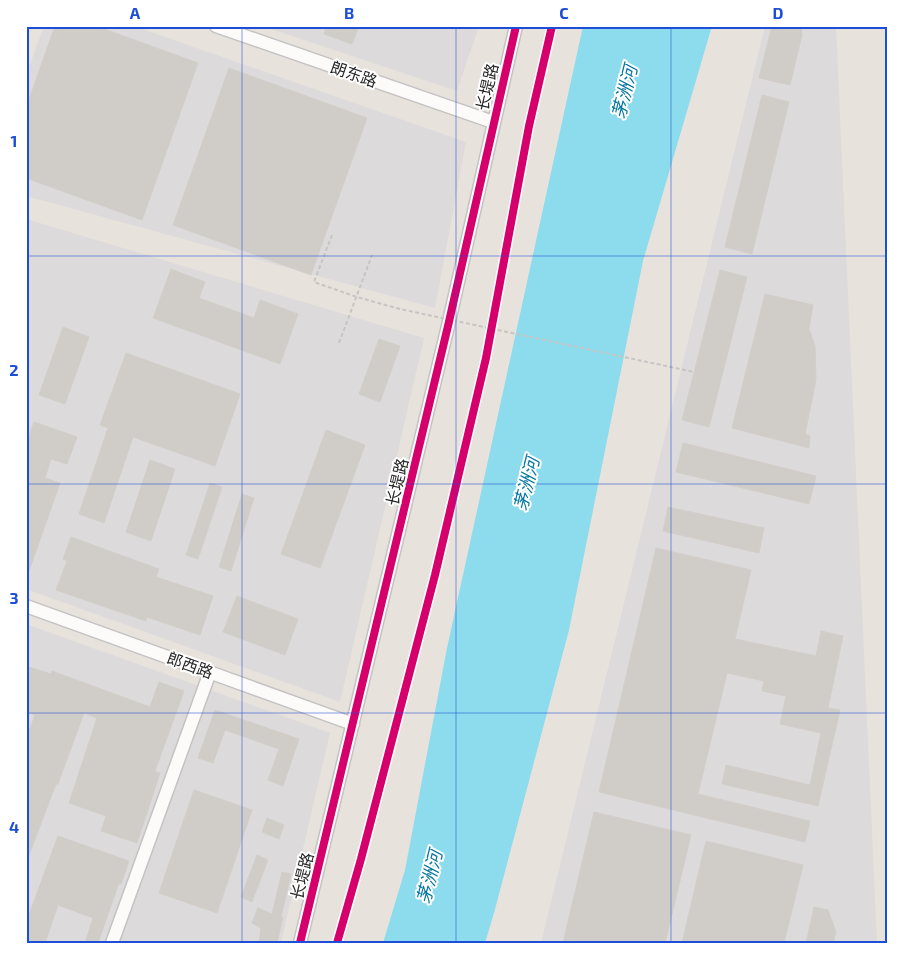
<svg xmlns="http://www.w3.org/2000/svg" width="913" height="969" viewBox="0 0 913 969" font-family="'Exo 2','Noto Sans SC',sans-serif">
	<style>
		.industrial { fill: #dddadc }
		.water { fill: #8cdcee }
		.building { fill: #d0ccc8; stroke: #d2cec9 }
		.lines { fill: none; stroke-linecap: round; stroke-linejoin: round }
		.minor-casing { stroke: #c4c2c2; stroke-width: 15 }
		.path { stroke: #c6c5c4; stroke-width: 2; stroke-dasharray: 4 2.5; stroke-linecap: butt }
		.minor { stroke: #fcfbfa; stroke-width: 12 }
		.path-bridge { stroke: #c6c5c4; stroke-width: 2; stroke-dasharray: 4 2.5; stroke-linecap: butt }
		.cycleway-casing { stroke: #fff; stroke-width: 11 }
		.cycleway { stroke: #d6006c; stroke-width: 8 }
		.grid { fill: none; stroke: #1d4ed8; stroke-width: 1; stroke-opacity: 0.55 }
		.labels { text-anchor: middle; stroke-width: 4; stroke-linejoin: round; paint-order: stroke }
		.street-label { font-size: 16px; fill: #282828; stroke: #fff }
		.water-label { font-size: 18px; font-style: italic; fill: #05769f; stroke: #fff }
		.neatline { fill: none; stroke: #1d4ed8; stroke-width: 2 }
		.grid-label { font-size: 16px; text-anchor: middle; font-weight: bold; fill: #1d4ed8 }
	</style>
	<rect width="100%" height="100%" fill="#e8e2dc"/>
	<path class="industrial" d="M 44,26 L 134,26 L 466,142 L 435,308 L 26,196 L 26,75 Z
		M 262,26 L 479,26 L 457,91 Z
		M 765,26 L 836,26 L 877,943 L 541,943 Z
		M 26,219 L 424,338 L 340,702 L 26,589 Z
		M 26,624 L 330,733 L 281,943 L 26,943 Z"/>
	<path class="water" d="M 583,26 L 712,26 L 643,261 L 569,630 L 494,913 L 485,943 L 383,943 L 405,870 L 447,648 Z"/>
	<path class="building" d="M 55,26 L 96,26 L 198,63 L 142,220 L 26,178 L 26,108 Z
		M 327,26 L 359,26 L 352,44 L 324,34 Z
		M 772,26 L 801,26 L 802,35 L 790,85 L 759,78 Z
		M 229,68 L 367,118 L 311,275 L 173,225 Z
		M 762,95 L 789,102 L 752,254 L 725,247 Z
		M 171,269 L 205,282 L 199,298 L 254,318 L 260,300 L 298,314 L 280,364 L 153,318 Z
		M 720,270 L 747,277 L 709,427 L 682,420 Z
		M 765,294 L 813,305 L 809,329 L 815,346 L 816,380 L 805,434 L 810,436 L 809,448 L 732,428 Z
		M 63,327 L 89,337 L 65,404 L 39,395 Z
		M 379,339 L 400,346 L 380,402 L 359,394 Z
		M 126,353 L 240,394 L 215,466 L 133,437 L 104,523 L 79,514 L 108,428 L 100,425 Z
		M 34,422 L 77,437 L 67,464 L 51,459 L 45,478 L 60,483 L 28,574 L 26,574 L 26,444 Z
		M 326,430 L 365,445 L 320,568 L 281,554 Z
		M 683,443 L 816,476 L 809,504 L 676,472 Z
		M 150,460 L 175,469 L 151,541 L 126,532 Z
		M 210,483 L 222,487 L 198,559 L 186,555 Z
		M 242,494 L 254,498 L 231,571 L 219,567 Z
		M 668,507 L 764,528 L 759,553 L 663,531 Z
		M 71,537 L 159,569 L 156,577 L 213,596 L 200,635 L 147,617 L 146,621 L 56,590 L 67,561 L 63,559 Z
		M 656,548 L 751,570 L 735,639 L 816,656 L 821,631 L 843,636 L 828,708 L 840,710 L 818,806 L 722,784 L 726,765 L 810,785 L 821,733 L 780,724 L 786,696 L 762,691 L 764,681 L 727,673 L 698,794 L 810,821 L 805,842 L 599,792 Z
		M 237,596 L 298,619 L 285,655 L 223,632 Z
		M 26,666 L 51,674 L 52,671 L 150,707 L 159,682 L 184,691 L 155,771 L 160,773 L 137,843 L 101,831 L 106,816 L 69,803 L 97,718 L 84,713 L 58,784 L 56,784 L 26,863 L 26,739 L 35,715 L 26,712 Z
		M 215,710 L 299,739 L 283,786 L 268,780 L 279,749 L 225,730 L 213,763 L 198,758 Z
		M 194,790 L 252,810 L 217,913 L 159,893 Z
		M 594,812 L 691,835 L 665,943 L 563,943 Z
		M 267,818 L 284,825 L 279,839 L 262,832 Z
		M 58,836 L 129,861 L 121,884 L 119,883 L 98,943 L 85,943 L 93,918 L 58,905 L 45,943 L 26,943 L 26,923 Z
		M 706,841 L 803,865 L 784,943 L 682,943 Z
		M 257,855 L 268,860 L 252,902 L 241,897 Z
		M 282,872 L 291,874 L 281,917 L 283,917 L 277,943 L 259,943 L 261,928 L 252,923 L 258,908 L 272,914 Z
		M 814,907 L 828,910 L 836,932 L 833,943 L 806,943 Z"/>
	<g class="lines">
		<defs>
			<path id="minor" d="M 216,26 L 493,122
				M 26,606 L 353,724
				M 112,943 L 210,672
				M 300,943 L 448,326 L 516,26"/>
		</defs>
		<use href="#minor" class="minor-casing"/>
		<path class="path" d="M 339,343 L 372,255"/>
		<use href="#minor" class="minor"/>
		<path class="path-bridge" d="M 332,235 L 314,282 L 357,297 L 400,309 L 694,372"/>
		<defs>
			<path id="cycleway" d="M 300,943 L 448,326 L 516,26
				M 337,943 L 361,859 L 435,575 L 486,358 L 529,126 L 552,26"/>
		</defs>
		<use href="#cycleway" class="cycleway-casing"/>
		<use href="#cycleway" class="cycleway"/>
	</g>
	<path class="grid" d="M 242,26 L 242,943M 456,26 L 456,943M 671,26 L 671,943M 26,256 L 887,256M 26,484 L 887,484M 26,713 L 887,713"/>
	<g class="labels">
		<g class="street-label">
			<text transform="translate(354 74) rotate(19)" y="6">朗东路</text>
			<text transform="translate(487 87) rotate(-77)" y="6">长堤路</text>
			<text transform="translate(397 482) rotate(-77)" y="6">长堤路</text>
			<text transform="translate(190 665) rotate(20)" y="6">郎西路</text>
			<text transform="translate(302 876) rotate(-76)" y="6">长堤路</text>
		</g>
		<g class="water-label">
			<text transform="translate(625 92) rotate(-76)" y="6">茅洲河</text>
			<text transform="translate(527 484) rotate(-76)" y="6">茅洲河</text>
			<text transform="translate(430 877) rotate(-76)" y="6">茅洲河</text>
		</g>
	</g>
	<rect width="913" height="969" fill="none" stroke="#ffffff" stroke-width="55"/>
	<rect x="28" y="28" width="858" height="914" class="neatline"/>
	<g class="grid-label">
		<text x="135" y="19">A</text>
		<text x="349" y="19">B</text>
		<text x="564" y="19">C</text>
		<text x="778" y="19">D</text>
		<text x="14" y="147">1</text>
		<text x="14" y="376">2</text>
		<text x="14" y="604">3</text>
		<text x="14" y="833">4</text>
	</g>
</svg>
